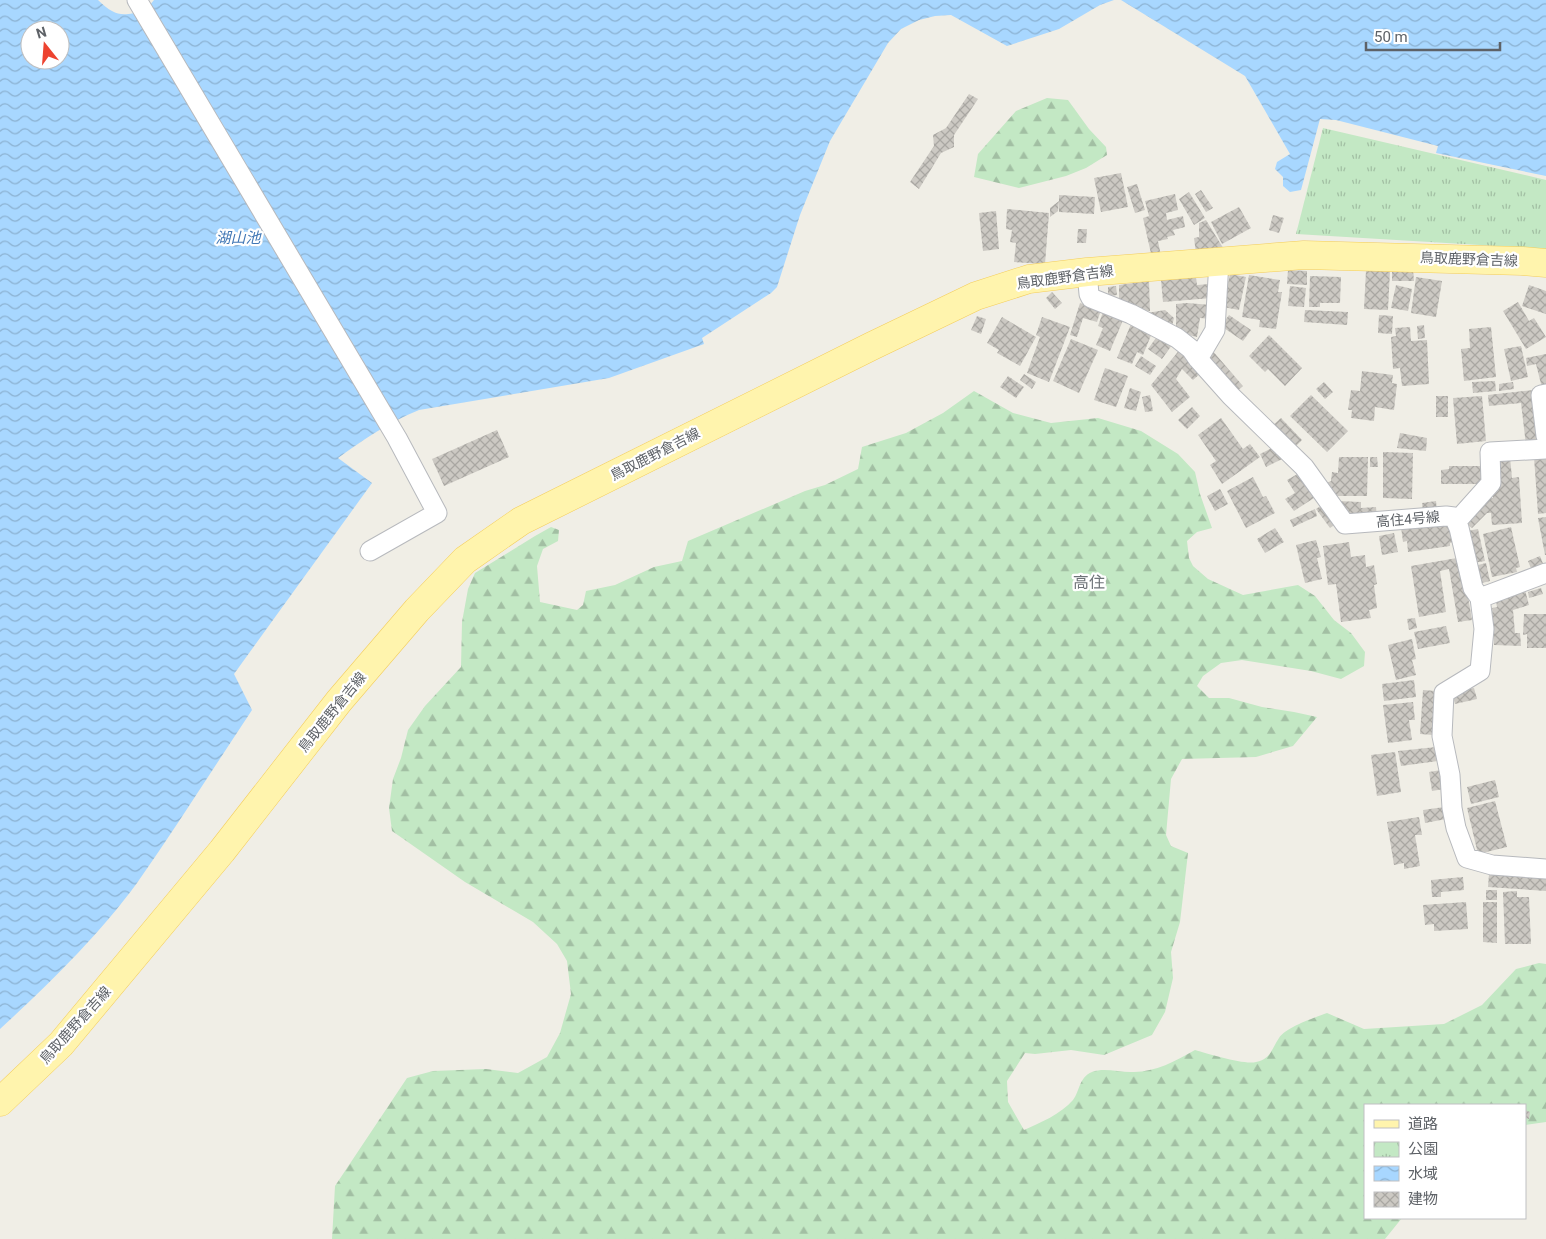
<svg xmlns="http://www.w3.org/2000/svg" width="1546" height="1239" viewBox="0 0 1546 1239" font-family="Roboto,'Noto Sans JP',sans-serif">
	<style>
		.forest { fill: url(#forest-firs) }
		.park { fill: url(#park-tufts) }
		.water { fill: url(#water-waves); fill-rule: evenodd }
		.building { fill: url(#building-cross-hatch) }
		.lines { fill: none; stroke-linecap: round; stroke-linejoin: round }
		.street-casing { stroke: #b7b9bd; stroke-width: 21 }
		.primary-casing { stroke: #f4cd5b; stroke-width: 29 }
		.street { stroke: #fff; stroke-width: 19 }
		.primary { stroke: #fff4ad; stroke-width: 28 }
		.labels { text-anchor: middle; stroke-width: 4.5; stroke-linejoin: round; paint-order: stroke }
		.street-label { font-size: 14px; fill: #5e6267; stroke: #fff }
		.water-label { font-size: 15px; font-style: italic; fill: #4177b5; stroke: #fff }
		.quarter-label { font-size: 16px; fill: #6f7479; stroke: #fff }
	</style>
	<defs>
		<pattern id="forest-firs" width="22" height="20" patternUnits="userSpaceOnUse" patternTransform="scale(1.25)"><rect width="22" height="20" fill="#c3e8c4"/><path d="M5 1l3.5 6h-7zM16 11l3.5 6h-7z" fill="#a2bfa3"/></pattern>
		<pattern id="park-tufts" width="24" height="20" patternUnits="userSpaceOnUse" patternTransform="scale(1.25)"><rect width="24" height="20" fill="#c3e8c4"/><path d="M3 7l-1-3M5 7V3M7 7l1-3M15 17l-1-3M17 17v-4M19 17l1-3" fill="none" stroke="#a2bfa3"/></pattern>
		<pattern id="water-waves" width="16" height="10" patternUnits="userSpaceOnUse" patternTransform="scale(1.25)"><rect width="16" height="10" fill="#a8d7ff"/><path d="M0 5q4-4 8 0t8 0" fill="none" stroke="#8cb2d2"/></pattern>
		<pattern id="building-cross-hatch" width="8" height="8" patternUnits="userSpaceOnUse" patternTransform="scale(1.25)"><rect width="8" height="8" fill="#ccc9c3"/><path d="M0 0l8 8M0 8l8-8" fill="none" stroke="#a9a7a2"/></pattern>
	</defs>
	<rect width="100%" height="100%" fill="#f0eee6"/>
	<path class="forest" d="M 1047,98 L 1068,100 L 1089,129 L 1106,147 L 1107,155 L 1086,168 L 1066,176 L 1019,188 L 974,177 L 978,154 L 1016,111 Z
		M 974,391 L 1013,413 L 1051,423 L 1098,418 L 1141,431 L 1178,454 L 1195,472 L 1200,494 L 1212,528 L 1197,532 L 1187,541 L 1189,558 L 1193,566 L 1208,579 L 1243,595 L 1298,585 L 1315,596 L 1334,620 L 1351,633 L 1365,652 L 1364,666 L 1341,679 L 1311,671 L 1242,660 L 1221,663 L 1203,676 L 1197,686 L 1209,698 L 1229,698 L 1262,707 L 1294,712 L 1317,717 L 1293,746 L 1256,757 L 1182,759 L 1171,779 L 1166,835 L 1171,846 L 1188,853 L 1180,922 L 1171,952 L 1173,978 L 1165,1012 L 1152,1035 L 1104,1055 L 1071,1050 L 1035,1054 L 1025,1053 L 1007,1081 L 1008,1102 L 1024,1130 C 1040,1123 1061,1114 1073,1100 C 1080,1091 1079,1077 1092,1072 C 1105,1067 1120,1073 1134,1072 C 1155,1072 1176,1061 1195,1050 C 1209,1054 1244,1065 1256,1062 C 1271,1059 1272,1048 1279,1038 C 1286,1027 1314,1018 1327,1013 L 1364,1029 L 1444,1024 L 1482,1005 L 1516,969 L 1539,963 L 1546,964 L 1546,1122 L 1525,1125 L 1525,1105 L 1365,1105 L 1365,1218 L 1402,1218 L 1385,1239 L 332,1239 L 335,1186 L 407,1078 L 433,1071 L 486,1069 L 518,1073 L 547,1057 L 560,1033 L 571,994 L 567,961 L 557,944 L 533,922 L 465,882 L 392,831 L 389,808 L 393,779 L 401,758 L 408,730 L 425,706 L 461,667 L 462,622 L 468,589 L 475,573 L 535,536 L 551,527 L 559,530 L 558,541 L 543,549 L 537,566 L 540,602 L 577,610 L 583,605 L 586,591 L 615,585 L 654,567 L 682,561 L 688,541 L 805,491 L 825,485 L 858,469 L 862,447 L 906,433 L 943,413 Z"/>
	<path class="park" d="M 1323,128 L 1546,180 L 1546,249 L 1296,234 Z"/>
	<path class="water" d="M 0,0 L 98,0 C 116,17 121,16 145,11 L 154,0 L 1114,0 L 1100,5 L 1059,29 L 1007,46 L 951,15 L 935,16 L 919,20 L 901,29 L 888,43 L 830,141 L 800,215 L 777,287 L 771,293 L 702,338 L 704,344 L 609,378 L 419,410 C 389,422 364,439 338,458 L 372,483 L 234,674 L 252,710 C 214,767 177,826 137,883 C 99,935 47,986 0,1029 ZM 30,30 L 60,30 L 60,60 L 30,60 Z
		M 1117,0 L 1546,0 L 1546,176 L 1436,153 L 1438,146 L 1336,120 L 1320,119 L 1301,190 L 1290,192 L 1283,186 L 1283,177 L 1275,169 L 1277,162 L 1290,154 L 1245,76 L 1121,0 Z"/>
	<path class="building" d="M 969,94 L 978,99 L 954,135 L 954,147 L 941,153 L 919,189 L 910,182 L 934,146 L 933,135 L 946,128 Z
		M 1121,173 L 1128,207 L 1101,212 L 1094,178 Z
		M 1137,184 L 1145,210 L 1135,213 L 1127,187 Z
		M 1201,190 L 1213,208 L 1206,212 L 1195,194 Z
		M 1189,192 L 1205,218 L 1194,225 L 1179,199 Z
		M 1175,194 L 1178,210 L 1166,213 L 1167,220 L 1183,216 L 1185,227 L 1173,230 L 1175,235 L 1167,237 L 1168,239 L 1158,241 L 1161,256 L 1152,258 L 1143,218 L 1149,216 L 1145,201 Z
		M 1059,195 L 1095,197 L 1094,214 L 1059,212 Z
		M 1059,201 L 1058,211 L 1050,217 L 1050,208 Z
		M 1239,207 L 1251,228 L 1222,244 L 1211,222 Z
		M 1007,209 L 1049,213 L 1045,264 L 1014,262 L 1016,243 L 1010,242 L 1012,230 L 1006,229 Z
		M 996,211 L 999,249 L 983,251 L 979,213 Z
		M 1273,215 L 1284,218 L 1279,233 L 1269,230 Z
		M 1206,220 L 1225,251 L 1196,253 L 1194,238 L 1199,237 L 1199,223 Z
		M 1078,229 L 1087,229 L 1086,243 L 1077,243 Z
		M 1392,269 L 1413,270 L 1414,281 L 1392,281 Z
		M 1288,270 L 1307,271 L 1307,285 L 1287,284 Z
		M 1366,270 L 1390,271 L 1388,310 L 1364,309 Z
		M 1230,274 L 1246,277 L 1239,310 L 1223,307 Z
		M 1249,275 L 1280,280 L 1278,292 L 1282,292 L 1276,329 L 1259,327 L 1260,320 L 1242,317 Z
		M 1310,276 L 1341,277 L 1340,303 L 1320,303 L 1320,307 L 1309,307 Z
		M 1196,277 L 1197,285 L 1210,284 L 1212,298 L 1163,302 L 1161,280 Z
		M 1416,277 L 1442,281 L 1436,317 L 1411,313 Z
		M 1149,281 L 1150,311 L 1134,310 L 1135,305 L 1119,300 L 1119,285 Z
		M 1396,285 L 1412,289 L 1408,311 L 1391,308 Z
		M 1529,285 L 1546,291 L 1546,314 L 1522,306 Z
		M 1116,286 L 1117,295 L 1108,296 L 1108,287 Z
		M 1290,286 L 1306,288 L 1304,307 L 1288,306 Z
		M 1052,292 L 1062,303 L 1055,309 L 1046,298 Z
		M 1518,302 L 1529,321 L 1534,318 L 1546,337 L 1526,349 L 1503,311 Z
		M 1080,303 L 1101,310 L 1097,322 L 1083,318 L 1077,337 L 1070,335 Z
		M 1187,303 L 1211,305 L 1211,319 L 1200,318 L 1197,337 L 1176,332 L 1176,304 Z
		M 1104,309 L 1124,318 L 1110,351 L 1096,345 L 1103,328 L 1098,326 Z
		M 1165,310 L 1174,318 L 1171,330 L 1147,313 Z
		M 1305,310 L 1348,312 L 1347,325 L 1304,322 Z
		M 1229,315 L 1251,330 L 1243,341 L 1221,326 Z
		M 1379,315 L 1393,316 L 1392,334 L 1378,333 Z
		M 977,316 L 986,319 L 981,334 L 971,330 Z
		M 1002,317 L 1036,337 L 1020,366 L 997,353 L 999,350 L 987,343 Z
		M 1042,317 L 1070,327 L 1049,382 L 1027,373 L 1040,337 L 1036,335 Z
		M 1131,324 L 1152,333 L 1143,355 L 1137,352 L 1132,364 L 1117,358 Z
		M 1424,325 L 1425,338 L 1418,339 L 1417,326 Z
		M 1410,327 L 1411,341 L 1427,340 L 1429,384 L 1402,386 L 1400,368 L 1393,369 L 1391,337 L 1396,336 L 1395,328 Z
		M 1491,327 L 1496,377 L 1464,381 L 1461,349 L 1470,348 L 1469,329 Z
		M 1158,335 L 1172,345 L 1162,359 L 1148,349 Z
		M 1269,335 L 1302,368 L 1285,386 L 1268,369 L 1265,372 L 1249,356 Z
		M 1071,339 L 1098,350 L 1079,393 L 1053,381 Z
		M 1521,346 L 1528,377 L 1511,381 L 1504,349 Z
		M 1181,348 L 1202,372 L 1193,380 L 1182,369 L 1176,379 L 1190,397 L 1172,412 L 1151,385 Z
		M 1211,349 L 1243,386 L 1235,393 L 1203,355 Z
		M 1546,354 L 1546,387 L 1542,388 L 1536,364 L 1527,366 L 1526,358 Z
		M 1141,356 L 1156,366 L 1150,375 L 1135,366 Z
		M 1105,368 L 1128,376 L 1116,407 L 1094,400 Z
		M 1362,371 L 1393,375 L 1392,383 L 1397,384 L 1394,410 L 1375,407 L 1374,421 L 1351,418 L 1352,410 L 1348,410 L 1351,390 L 1360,391 Z
		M 1024,374 L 1036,382 L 1032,389 L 1020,380 Z
		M 1008,376 L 1024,387 L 1016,398 L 1000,387 Z
		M 1495,381 L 1496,391 L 1473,393 L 1472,382 Z
		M 1324,382 L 1333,392 L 1325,399 L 1316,389 Z
		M 1513,382 L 1514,389 L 1499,391 L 1499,384 Z
		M 1130,388 L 1141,392 L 1136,411 L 1124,408 Z
		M 1534,390 L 1540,444 L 1526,445 L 1521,403 L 1489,406 L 1488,395 Z
		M 1150,395 L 1153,411 L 1145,412 L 1142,397 Z
		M 1311,395 L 1348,431 L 1327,452 L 1290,416 Z
		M 1436,396 L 1448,396 L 1448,417 L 1436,417 Z
		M 1482,396 L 1486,441 L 1457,444 L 1453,398 Z
		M 1192,407 L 1200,416 L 1187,429 L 1178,420 Z
		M 1221,418 L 1243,449 L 1250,444 L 1260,457 L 1222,484 L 1210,465 L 1216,461 L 1198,435 Z
		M 1281,418 L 1302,440 L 1293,449 L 1271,427 Z
		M 497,430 L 509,457 L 444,486 L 432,459 Z
		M 1400,433 L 1427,438 L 1426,451 L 1397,448 Z
		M 1276,446 L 1282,459 L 1266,467 L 1260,454 Z
		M 1383,452 L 1413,453 L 1412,499 L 1383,498 Z
		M 1546,456 L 1546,513 L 1538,514 L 1534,457 Z
		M 1339,457 L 1368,457 L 1367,496 L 1329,496 L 1323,485 L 1331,481 L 1332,472 L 1338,473 Z
		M 1370,457 L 1377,457 L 1378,467 L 1370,467 Z
		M 1510,457 L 1512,478 L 1519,477 L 1522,523 L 1492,525 L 1491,513 L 1487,513 L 1472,528 L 1463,522 L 1483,500 L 1493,498 L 1492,488 L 1497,458 Z
		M 1449,466 L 1481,466 L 1482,484 L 1441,484 L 1441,470 L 1449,469 Z
		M 1301,472 L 1317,496 L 1294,511 L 1285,499 L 1295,493 L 1287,480 Z
		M 1253,477 L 1263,497 L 1266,496 L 1275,513 L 1246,528 L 1227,491 Z
		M 1220,489 L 1228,504 L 1215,511 L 1207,496 Z
		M 1338,501 L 1361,502 L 1361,508 L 1376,507 L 1377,518 L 1346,519 Z
		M 1436,501 L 1437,512 L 1423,513 L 1422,503 Z
		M 1322,505 L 1337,523 L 1330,528 L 1316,509 Z
		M 1315,509 L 1317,516 L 1293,527 L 1290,520 Z
		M 1546,517 L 1546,555 L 1545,555 L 1538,518 Z
		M 1450,521 L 1453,542 L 1450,543 L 1450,546 L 1408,552 L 1407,541 L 1403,542 L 1401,527 Z
		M 1511,527 L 1520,567 L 1516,568 L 1517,572 L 1492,577 L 1483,534 Z
		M 1275,528 L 1284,542 L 1265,553 L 1257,539 Z
		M 1478,529 L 1485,561 L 1473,563 L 1467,531 Z
		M 1394,533 L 1398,552 L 1382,555 L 1379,536 Z
		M 1316,540 L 1321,557 L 1317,558 L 1322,579 L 1305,583 L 1296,545 Z
		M 1349,542 L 1351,557 L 1365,555 L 1366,567 L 1374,565 L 1377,584 L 1374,585 L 1377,608 L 1369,610 L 1371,618 L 1341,622 L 1336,584 L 1328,585 L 1323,546 Z
		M 1540,556 L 1544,566 L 1532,571 L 1528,561 Z
		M 1457,558 L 1463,567 L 1472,620 L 1458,622 L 1449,569 L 1440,571 L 1446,612 L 1419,617 L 1411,566 Z
		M 1486,563 L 1490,581 L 1478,584 L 1474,566 Z
		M 1541,588 L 1543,594 L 1529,598 L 1528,592 Z
		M 1525,590 L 1529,605 L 1513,610 L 1515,633 L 1520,633 L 1521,646 L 1494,645 L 1492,608 L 1497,607 L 1496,600 Z
		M 1524,614 L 1546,614 L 1546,648 L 1527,648 L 1527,634 L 1523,635 Z
		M 1415,618 L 1417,628 L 1409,630 L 1407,619 Z
		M 1446,626 L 1450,643 L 1418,649 L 1414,632 Z
		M 1412,639 L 1416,659 L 1412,660 L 1416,675 L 1396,680 L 1388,645 Z
		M 1414,680 L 1416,697 L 1384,701 L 1382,684 Z
		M 1474,688 L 1477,699 L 1455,704 L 1452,693 Z
		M 1423,690 L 1436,691 L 1433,735 L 1420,734 Z
		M 1413,702 L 1415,720 L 1409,720 L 1412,740 L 1388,743 L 1383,705 Z
		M 1436,747 L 1438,761 L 1401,766 L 1398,751 Z
		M 1395,752 L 1401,792 L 1377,796 L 1371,755 Z
		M 1441,770 L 1444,789 L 1432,791 L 1429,772 Z
		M 1495,780 L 1499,797 L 1471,804 L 1467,787 Z
		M 1495,801 L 1507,847 L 1478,854 L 1467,808 Z
		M 1444,807 L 1446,819 L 1425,823 L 1423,810 Z
		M 1419,817 L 1422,835 L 1415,835 L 1420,866 L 1404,869 L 1404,863 L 1394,865 L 1387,822 Z
		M 1489,874 L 1546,878 L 1546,891 L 1488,887 Z
		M 1463,877 L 1464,890 L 1441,892 L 1441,897 L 1432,897 L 1431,880 Z
		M 1486,890 L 1497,890 L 1497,900 L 1486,900 Z
		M 1517,891 L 1517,897 L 1529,897 L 1531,944 L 1505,944 L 1503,892 Z
		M 1466,902 L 1468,929 L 1434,931 L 1434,924 L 1425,925 L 1423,905 Z
		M 1483,902 L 1497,902 L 1497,943 L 1483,942 Z
		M 1525,1110 L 1530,1112 L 1529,1119 L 1525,1118 Z"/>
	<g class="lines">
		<defs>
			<path id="street" d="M 137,0 L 397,438 L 437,513 L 370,551
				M 1087,272 L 1089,294 L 1091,298 L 1131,314 L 1177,338 L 1191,349 L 1198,359 L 1231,396 L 1304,467 L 1345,524 L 1446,516 L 1454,517 L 1459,528 L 1473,588 L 1480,598 L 1484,629 L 1480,671 L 1444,693 L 1442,736 L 1450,775 L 1452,808 L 1456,828 L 1467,858 L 1492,865 L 1546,869
				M 1198,359 L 1215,330 L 1219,261
				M 1546,394 L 1541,395 L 1546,436
				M 1457,521 L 1491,483 L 1490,452 L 1546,449
				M 1480,598 L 1546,573"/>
			<path id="primary" d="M 0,1102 L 61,1044 L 222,851 L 339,701 L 417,610 L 465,560 L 521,521 L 872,346 L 976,296 L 1029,279 L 1087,272 L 1304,255 L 1522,261 L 1546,263"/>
		</defs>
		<use href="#street" class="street-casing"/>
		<use href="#primary" class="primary-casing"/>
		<use href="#street" class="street"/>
		<use href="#primary" class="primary"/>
	</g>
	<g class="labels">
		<g class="street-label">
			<text transform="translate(1469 259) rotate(2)" y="5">鳥取鹿野倉吉線</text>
			<text transform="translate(1065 277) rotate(-8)" y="5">鳥取鹿野倉吉線</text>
			<text transform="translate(655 454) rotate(-27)" y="5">鳥取鹿野倉吉線</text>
			<text transform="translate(1408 519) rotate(-5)" y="5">高住4号線</text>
			<text transform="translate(332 712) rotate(-51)" y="5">鳥取鹿野倉吉線</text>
			<text transform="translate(75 1025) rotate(-48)" y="5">鳥取鹿野倉吉線</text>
		</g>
		<g class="water-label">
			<text x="238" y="243">湖山池</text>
		</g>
		<g class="quarter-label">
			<text x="1089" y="588">高住</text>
		</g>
	</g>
	<rect x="1364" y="1104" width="162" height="115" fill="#ffffff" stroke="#bfc0c2"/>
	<rect x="1374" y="1120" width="25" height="8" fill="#fff4ad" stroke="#bfc0c2"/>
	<text x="1408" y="1129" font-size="15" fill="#5e6267">道路</text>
	<rect x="1374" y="1142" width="25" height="15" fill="url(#park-tufts)" stroke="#bfc0c2"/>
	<text x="1408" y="1154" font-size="15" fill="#5e6267">公園</text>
	<rect x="1374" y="1166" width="25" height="15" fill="url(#water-waves)" stroke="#bfc0c2"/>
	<text x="1408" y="1179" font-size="15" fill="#5e6267">水域</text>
	<rect x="1374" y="1192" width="25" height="15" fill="url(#building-cross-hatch)" stroke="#bfc0c2"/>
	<text x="1408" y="1204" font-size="15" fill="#5e6267">建物</text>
	<g transform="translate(45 45) rotate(343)"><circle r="24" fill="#ffffff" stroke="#bfc0c2"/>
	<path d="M0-4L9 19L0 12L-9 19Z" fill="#ed4330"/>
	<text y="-8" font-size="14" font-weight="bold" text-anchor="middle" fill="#5e6267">N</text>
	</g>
	<path d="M1366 42v8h134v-8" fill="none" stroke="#5e6267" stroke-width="2.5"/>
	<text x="1374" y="42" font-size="15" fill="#5e6267" stroke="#ffffff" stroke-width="4" paint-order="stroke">50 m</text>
</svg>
